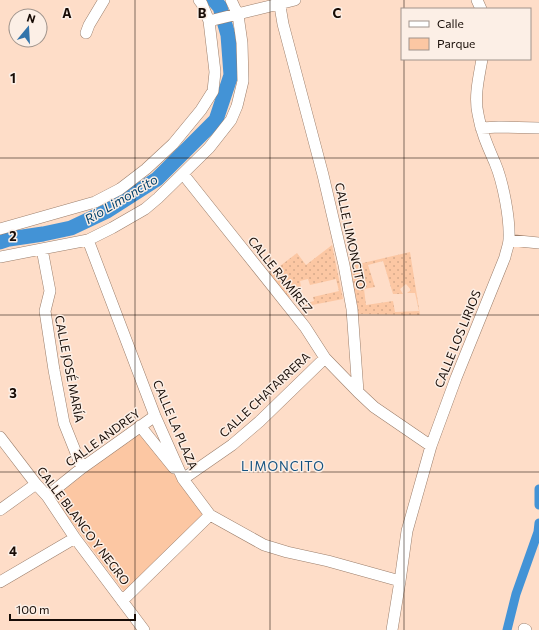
<svg xmlns="http://www.w3.org/2000/svg" width="539" height="630" viewBox="0 0 539 630" font-family="Commissioner,sans-serif">
	<style>
		.grass { fill: url(#grass-dots); fill-rule: evenodd }
		.park { fill: #fcc7a3 }
		.lines { fill: none; stroke-linecap: round; stroke-linejoin: round }
		.canal { stroke: #4393d6; stroke-width: 9 }
		.river { stroke: #4393d6; stroke-width: 15 }
		.minor-casing { stroke: #9b7e6b; stroke-width: 12 }
		.minor { stroke: #fff; stroke-width: 11 }
		.grid { fill: none; stroke: #170c06; stroke-width: 1; stroke-opacity: 0.55 }
		.labels { text-anchor: middle; stroke-width: 3; stroke-linejoin: round; paint-order: stroke }
		.street-label { font-size: 12px; fill: #170c06; stroke: #fcefe6 }
		.water-label { font-size: 13px; font-style: italic; fill: #01416c; stroke: #fcefe6 }
		.neighbourhood-label { font-size: 13px; letter-spacing: 1px; fill: #135281; stroke: #fcefe6 }
		.grid-label { font-size: 13px; text-anchor: middle; font-weight: bold; fill: #170c06; stroke: #fcefe6; stroke-width: 3; stroke-linejoin: round; paint-order: stroke }
	</style>
	<defs>
		<pattern id="grass-dots" width="8" height="8" patternUnits="userSpaceOnUse"><rect width="8" height="8" fill="#fcc7a3"/><path d="M2 2h.1M6 6h.1" fill="none" stroke="#d7aa8b" stroke-width="1.8" stroke-linecap="round"/></pattern>
	</defs>
	<rect width="100%" height="100%" fill="#feddc8"/>
	<path class="grass" d="M 332,245 L 343,299 L 302,307 L 292,295 L 286,300 L 267,276 L 297,253 L 306,265 ZM 308,279 L 310,285 L 336,279 L 339,291 L 313,297 L 314,301 L 304,304 L 303,299 L 299,300 L 297,289 L 301,287 L 300,281 Z
		M 410,252 L 420,315 L 358,314 L 350,266 ZM 383,261 L 393,294 L 403,294 L 400,289 L 406,284 L 411,290 L 407,293 L 415,293 L 419,311 L 395,312 L 393,301 L 366,305 L 364,289 L 375,287 L 368,265 Z"/>
	<path class="park" d="M 139,431 L 205,513 L 125,593 L 54,498 Z"/>
	<g class="lines">
		<path class="canal" d="M 539,489 L 539,505
			M 507,630 L 516,594 L 538,532 L 539,523"/>
		<path class="river" d="M 0,242 L 9,239 L 43,234 L 71,228 L 107,211 L 157,179 L 216,120 L 231,75 L 228,35 L 220,7 L 214,0"/>
		<defs>
			<path id="minor" d="M 279,0 L 283,24 L 323,175 L 344,265 L 352,309 L 358,392 L 374,407 L 431,446
				M 477,0 L 481,9
				M 209,21 L 295,0
				M 86,33 L 89,25 L 104,0
				M 481,128 L 499,127 L 539,128
				M 183,174 L 305,327 L 325,358 L 358,392
				M 0,229 L 95,202 L 120,189 L 146,169 L 173,144 L 201,110 L 213,91 L 215,72 L 209,21 L 202,4 L 199,0
				M 88,240 L 155,416 L 183,479 L 210,515 L 264,545 L 287,552 L 328,561 L 400,581
				M 509,240 L 539,243
				M 42,249 L 50,291 L 45,311 L 54,370 L 64,423 L 82,468
				M 0,257 L 88,240 L 112,228 L 145,209 L 158,198 L 209,148 L 231,120 L 237,106 L 243,81 L 242,43 L 238,15 L 231,0
				M 140,426 L 174,468
				M 0,437 L 36,484 L 47,496 L 75,538 L 144,630
				M 183,479 L 232,445 L 260,421 L 325,358
				M 47,496 L 82,468 L 155,416
				M 0,510 L 36,484
				M 0,582 L 75,538
				M 122,601 L 210,515
				M 524,629 L 526,630
				M 392,630 L 400,581 L 407,531 L 431,446 L 456,378 L 505,257 C 506,251 509,245 509,239 C 510,218 503,182 495,163 C 488,147 481,132 478,114 C 474,96 479,77 482,59"/>
		</defs>
		<use href="#minor" class="minor-casing"/>
		<use href="#minor" class="minor"/>
	</g>
	<path class="grid" d="M 135,0 L 135,630M 270,0 L 270,630M 404,0 L 404,9M 404,59 L 404,630M 0,158 L 539,158M 0,315 L 539,315M 0,472 L 539,472"/>
	<g class="labels">
		<g class="street-label">
			<text transform="translate(350 236) rotate(78)" y="4">CALLE LIMONCITO</text>
			<text transform="translate(280 275) rotate(51)" y="4">CALLE RAMÍREZ</text>
			<text transform="translate(458 339) rotate(-68)" y="4">CALLE LOS LIRIOS</text>
			<text transform="translate(69 369) rotate(79)" y="4">CALLE JOSÉ MARÍA</text>
			<text transform="translate(265 395) rotate(-43)" y="4">CALLE CHATARRERA</text>
			<text transform="translate(175 425) rotate(67)" y="4">CALLE LA PLAZA</text>
			<text transform="translate(103 438) rotate(-36)" y="4">CALLE ANDREY</text>
			<text transform="translate(83 526) rotate(53)" y="4">CALLE BLANCO Y NEGRO</text>
		</g>
		<g class="water-label">
			<text transform="translate(121 199) rotate(-31)" y="5">Río Limoncito</text>
		</g>
		<g class="neighbourhood-label">
			<text x="283" y="471">LIMONCITO</text>
		</g>
	</g>
	<g class="grid-label">
		<text x="67" y="18">A</text>
		<text x="202" y="18">B</text>
		<text x="337" y="18">C</text>
		<text x="13" y="83">1</text>
		<text x="13" y="241">2</text>
		<text x="13" y="398">3</text>
		<text x="13" y="556">4</text>
	</g>
	<rect x="401" y="8" width="130" height="52" fill="#fcefe6" stroke="#a0948c"/>
	<rect x="409" y="21" width="20" height="6" fill="#ffffff" stroke="#a0948c"/>
	<text x="437" y="28" font-size="12" fill="#170c06">Calle</text>
	<rect x="409" y="38" width="20" height="12" fill="#fcc7a3" stroke="#a0948c"/>
	<text x="437" y="48" font-size="12" fill="#170c06">Parque</text>
	<g transform="translate(28 28) rotate(18)"><circle r="19" fill="#fcefe6" stroke="#a0948c"/>
	<path d="M0-3L7 15L0 10L-7 15Z" fill="#3374aa"/>
	<text y="-6" font-size="11" font-weight="bold" text-anchor="middle" fill="#170c06">N</text>
	</g>
	<path d="M10 614v6h125v-6" fill="none" stroke="#170c06" stroke-width="2"/>
	<text x="16" y="614" font-size="12" fill="#170c06" stroke="#fcefe6" stroke-width="3" paint-order="stroke">100 m</text>
</svg>
